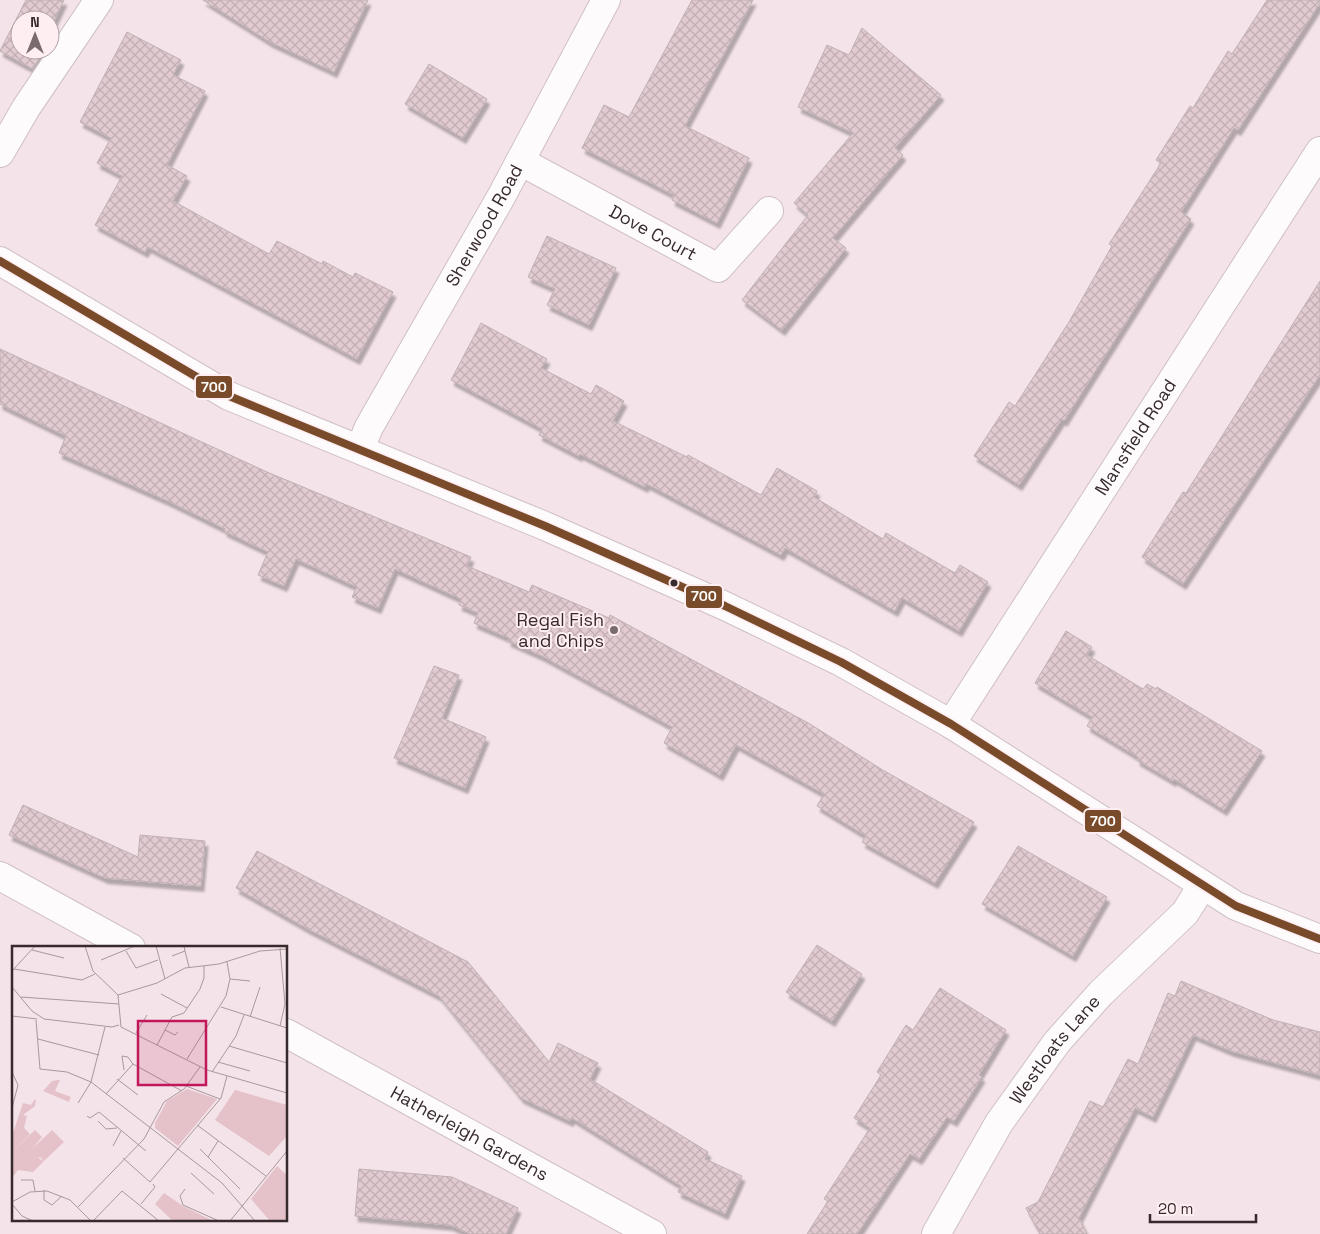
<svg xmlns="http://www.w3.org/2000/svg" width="1320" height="1234" viewBox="0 0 1320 1234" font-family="'Space Grotesk',sans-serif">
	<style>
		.building { fill: url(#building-cross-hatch); stroke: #beb0b4; filter: url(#shadow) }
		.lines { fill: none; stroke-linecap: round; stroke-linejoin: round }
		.minor-casing { stroke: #cfc0c4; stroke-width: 30 }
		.major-casing { stroke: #cfc0c4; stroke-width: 30 }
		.minor { stroke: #fdfbfc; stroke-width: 28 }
		.major { stroke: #fdfbfc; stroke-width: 28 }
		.bus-1-casing { stroke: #feeef2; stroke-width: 11 }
		.bus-1 { stroke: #7a4b2a; stroke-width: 8 }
		.bus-dot { fill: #372a2d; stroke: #feeef2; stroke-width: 2 }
		.poi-dot { fill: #796b6e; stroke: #feeef2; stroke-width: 2 }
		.labels { text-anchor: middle; stroke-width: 4; stroke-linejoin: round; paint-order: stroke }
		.street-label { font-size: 18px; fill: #372a2d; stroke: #feeef2 }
		.poi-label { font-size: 18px; fill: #372a2d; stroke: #feeef2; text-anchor: end }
		.inset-road { fill: none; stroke: #a8999d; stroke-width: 1 }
		.view { fill: #c2185b; fill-opacity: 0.15; stroke: #c2185b; stroke-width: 2.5 }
		.inset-edge { fill: none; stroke: #372a2d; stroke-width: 2.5 }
		.line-badge { stroke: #feeef2; stroke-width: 2 }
		.badge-label { font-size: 14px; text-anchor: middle; font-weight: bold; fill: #fff }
	</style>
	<defs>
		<pattern id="building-cross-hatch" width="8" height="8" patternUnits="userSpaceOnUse" patternTransform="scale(1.25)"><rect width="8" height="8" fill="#e1cbd1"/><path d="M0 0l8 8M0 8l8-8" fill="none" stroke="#c2aeb4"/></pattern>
		<filter id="shadow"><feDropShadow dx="3" dy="5.5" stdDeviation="1" flood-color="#0004"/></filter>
	</defs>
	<rect width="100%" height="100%" fill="#f4e3e8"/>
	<path class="building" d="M 26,0 L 64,0 L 51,27 L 55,30 L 50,38 L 50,20 L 20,20 L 20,50 L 44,50 L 33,69 L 0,51 Z
		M 203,0 L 368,0 L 334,72 L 270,42 Z
		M 692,0 L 753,0 L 685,126 L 749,158 L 717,223 L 672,200 L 674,195 L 582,148 L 604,105 L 629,117 Z
		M 1267,0 L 1320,0 L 1320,3 L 1238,130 L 1234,128 L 1181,212 L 1191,219 L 1064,421 L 1062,419 L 1019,485 L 974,456 L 1009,402 L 1015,406 L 1069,322 L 1112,246 L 1109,244 L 1161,163 L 1156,160 L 1190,106 L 1193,108 L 1228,51 L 1232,54 Z
		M 862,28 L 941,95 L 895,148 L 903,155 L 833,238 L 846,248 L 782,330 L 742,300 L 808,215 L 794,203 L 853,133 L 798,107 L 827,45 L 849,55 Z
		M 127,32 L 181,60 L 173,75 L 205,91 L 167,165 L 187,176 L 173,201 L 269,254 L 277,241 L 322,264 L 323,261 L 353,277 L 355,273 L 393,292 L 357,359 L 148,247 L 145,252 L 95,225 L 122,176 L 97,163 L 111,138 L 80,122 Z
		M 429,64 L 487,99 L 463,138 L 405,104 Z
		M 547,236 L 616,268 L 589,325 L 547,305 L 555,289 L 528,277 Z
		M 1320,281 L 1320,375 L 1183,584 L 1142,557 L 1183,492 L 1186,493 Z
		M 481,323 L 547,359 L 541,368 L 591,394 L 596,385 L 624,401 L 613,421 L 687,457 L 688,455 L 761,495 L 777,468 L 817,491 L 814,497 L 883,539 L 886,533 L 955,573 L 960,565 L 988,582 L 959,631 L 902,598 L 895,611 L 785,548 L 781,555 L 647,484 L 645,487 L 580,454 L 579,456 L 539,435 L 542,429 L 451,380 Z
		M 0,349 L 267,472 L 471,557 L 467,566 L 529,592 L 532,585 L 609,618 L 610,615 L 810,724 L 881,769 L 974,822 L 935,883 L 862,842 L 866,836 L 817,806 L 824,794 L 736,745 L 720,775 L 664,743 L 672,727 L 542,656 L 508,641 L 509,638 L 474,623 L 478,613 L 459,605 L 461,599 L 395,569 L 378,608 L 352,597 L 357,587 L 296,559 L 284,586 L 258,575 L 268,552 L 224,531 L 225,529 L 168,501 L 59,453 L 66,436 L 0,404 Z
		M 1066,631 L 1092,647 L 1087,655 L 1143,689 L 1147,684 L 1156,689 L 1157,687 L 1262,751 L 1224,810 L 1174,779 L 1173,781 L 1137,760 L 1138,757 L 1087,726 L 1092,717 L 1035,683 Z
		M 434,666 L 459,675 L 442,718 L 486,737 L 465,788 L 394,758 Z
		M 23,805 L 138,857 L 140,835 L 205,841 L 201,886 L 105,878 L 9,835 Z
		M 1018,846 L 1107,897 L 1073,956 L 982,904 Z
		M 257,851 L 468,962 L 549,1062 L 558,1043 L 598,1063 L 590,1079 L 708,1152 L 705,1159 L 742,1176 L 725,1214 L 678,1192 L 681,1186 L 572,1118 L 570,1121 L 521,1098 L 439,996 L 308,929 L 236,888 Z
		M 817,945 L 862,974 L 832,1021 L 786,992 Z
		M 1181,981 L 1273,1020 L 1320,1032 L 1320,1075 L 1231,1051 L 1193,1035 L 1153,1117 L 1135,1108 L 1079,1218 L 1087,1234 L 1040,1234 L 1026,1208 L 1038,1202 L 1090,1101 L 1103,1107 L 1128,1059 L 1138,1064 L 1168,993 L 1175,996 Z
		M 940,988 L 1006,1030 L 979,1075 L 982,1077 L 954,1121 L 947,1117 L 919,1159 L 910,1154 L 857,1234 L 807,1234 L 828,1201 L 824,1199 L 870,1128 L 854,1118 L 881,1075 L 877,1072 L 906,1025 L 913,1030 Z
		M 359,1169 L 452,1177 L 518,1208 L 506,1234 L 470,1234 L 450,1225 L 355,1216 Z"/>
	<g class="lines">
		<defs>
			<g id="minor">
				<path d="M 0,153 L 26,108 L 99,0"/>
				<path id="s1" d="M 520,161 L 718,268 L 769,211"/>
				<path id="s2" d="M 360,449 L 369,427 L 501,197 L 606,0"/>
				<path id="s3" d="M 951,724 L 1320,151"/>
				<path d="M 0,876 L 131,948"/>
				<path id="s4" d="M 286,1033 L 652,1234"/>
				<path id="s5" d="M 936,1234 L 999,1123 L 1057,1042 L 1101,993 L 1185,913 L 1202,886"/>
			</g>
			<path id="major" d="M 0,261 L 229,396 L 545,526 L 725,606 L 841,662 L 951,724 L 1236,906 L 1320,939"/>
		</defs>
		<use href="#minor" class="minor-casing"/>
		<use href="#major" class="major-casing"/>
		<use href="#minor" class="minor"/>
		<use href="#major" class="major"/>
		<defs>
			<path id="bus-1" d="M 0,261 L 229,396 L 545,526 L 725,606 L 841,662 L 951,724 L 1236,906 L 1320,939"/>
		</defs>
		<use href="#bus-1" class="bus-1-casing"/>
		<use href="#bus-1" class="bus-1"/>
	</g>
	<circle class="bus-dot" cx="674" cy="583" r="4.5"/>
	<circle class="poi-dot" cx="614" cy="630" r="5"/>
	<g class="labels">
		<g class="street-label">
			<text dy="6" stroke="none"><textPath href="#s2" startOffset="256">Sherwood Road</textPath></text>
			<text dy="6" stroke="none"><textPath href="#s1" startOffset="151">Dove Court</textPath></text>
			<text dy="6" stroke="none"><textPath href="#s3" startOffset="341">Mansfield Road</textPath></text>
			<text dy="6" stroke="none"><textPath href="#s5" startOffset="220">Westloats Lane</textPath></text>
			<text dy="6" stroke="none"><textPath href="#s4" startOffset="209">Hatherleigh Gardens</textPath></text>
		</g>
		<g class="poi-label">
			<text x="604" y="626">Regal Fish<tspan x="604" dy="21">and Chips</tspan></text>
		</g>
	</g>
	<g transform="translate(12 946)">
		<rect width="275" height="275" fill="#f4e3e8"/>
		<path d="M 46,134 L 48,134 L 43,145 L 59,151 L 57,156 L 31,145 L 40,135 ZM 175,143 L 205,153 L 166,200 L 143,182 L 143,177 L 155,155 ZM 223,144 L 275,159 L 275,190 L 257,210 L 203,174 ZM 23,153 L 24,154 L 23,160 L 11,169 L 15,170 L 12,182 L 18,188 L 4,202 L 32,215 L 21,226 L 6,224 L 0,232 L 0,190 L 11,157 L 19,159 Z" fill="#e5c1ca"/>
		<path d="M 265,220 L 275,229 L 275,275 L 258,275 L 239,253 Z" fill="#e5c1ca"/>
		<path d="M 152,247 L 171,260 L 201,275 L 161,275 L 143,258 Z" fill="#e5c1ca"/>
		<path d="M 227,153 L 245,158 L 238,185 L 220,180 ZM 245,163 L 263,168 L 264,163 L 275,166 L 272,189 L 258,185 L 255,196 L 237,190 ZM 23,184 L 30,191 L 20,203 L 40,184 L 52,196 L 32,215 L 28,211 L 20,219 L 4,202 Z" fill="#e5c1ca"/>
		<path class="inset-road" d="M 73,0 L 81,25 L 106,49 L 109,81 L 195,124 L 275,147M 144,0 L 153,33M 268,2 L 273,58 L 268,80M 20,4 L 52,12M 114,5 L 124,22 L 146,14M 173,5 L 177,21M 160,10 L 173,5 L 172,0M 89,14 L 123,0M 2,23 L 70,34 L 83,28M 0,25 L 23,0M 218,33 L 238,35M 0,41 L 20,65 L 32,73 L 100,81 L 107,79M 149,48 L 175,62M 106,49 L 145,37 L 173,22 L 207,18 L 248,5 L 275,3M 9,51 L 107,58M 209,61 L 275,82M 0,70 L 25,73M 238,71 L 248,41M 24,74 L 28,123 L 55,126 L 79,136 L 210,237 L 243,275M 153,84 L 163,89 L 166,86M 124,87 L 135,69M 26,93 L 87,109M 145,99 L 160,71 L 172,67 L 188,43 L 192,32 L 192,20M 217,100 L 275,117M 175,113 L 214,50 L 218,33 L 215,16M 206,116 L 238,125M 112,124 L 110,110 L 116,111 L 121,118M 0,126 L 6,139 L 0,162M 200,126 L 224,90 L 232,69M 105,133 L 126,149M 174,140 L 208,153M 94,148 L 121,118 L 170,145M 66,157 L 79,136 L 93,81M 75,170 L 78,172 L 87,166 L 134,205M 86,175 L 94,183 L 105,182M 185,179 L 254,230M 101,200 L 109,185M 188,203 L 228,243M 196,211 L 206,195M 111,212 L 138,236 L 209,152 L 215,130M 179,227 L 202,248M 9,234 L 21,234 L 23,245M 173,243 L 168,250 L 171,259 L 207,275M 32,244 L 32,254 L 40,259 L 50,250M 0,256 L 18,246 L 35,245 L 58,254 L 79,275M 0,258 L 10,270 L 21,275M 129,258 L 143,241 L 141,238M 66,261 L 132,193 L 152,156 L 172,143 L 188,121M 81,275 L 110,245 L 147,275M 218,275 L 275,205"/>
		<path class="view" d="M 126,75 L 194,75 L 194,139 L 126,139 Z"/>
		<rect width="275" height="275" class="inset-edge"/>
	</g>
	<g class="line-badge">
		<rect x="195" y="375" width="38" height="24" rx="5" fill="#7a4b2a"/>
		<rect x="685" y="585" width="38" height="24" rx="5" fill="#7a4b2a"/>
		<rect x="1084" y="809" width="38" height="24" rx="5" fill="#7a4b2a"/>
	</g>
	<g class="badge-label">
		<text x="214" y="392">700</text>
		<text x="704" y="601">700</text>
		<text x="1103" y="826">700</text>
	</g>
	<g transform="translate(35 35)"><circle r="24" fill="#feeef2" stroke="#aea0a3"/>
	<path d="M0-4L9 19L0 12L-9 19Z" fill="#796b6e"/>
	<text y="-8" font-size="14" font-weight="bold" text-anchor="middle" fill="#372a2d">N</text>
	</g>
	<path d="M1150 1214v8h106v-8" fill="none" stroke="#372a2d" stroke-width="2.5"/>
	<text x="1158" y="1214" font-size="15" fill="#372a2d" stroke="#feeef2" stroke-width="4" paint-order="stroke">20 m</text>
</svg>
